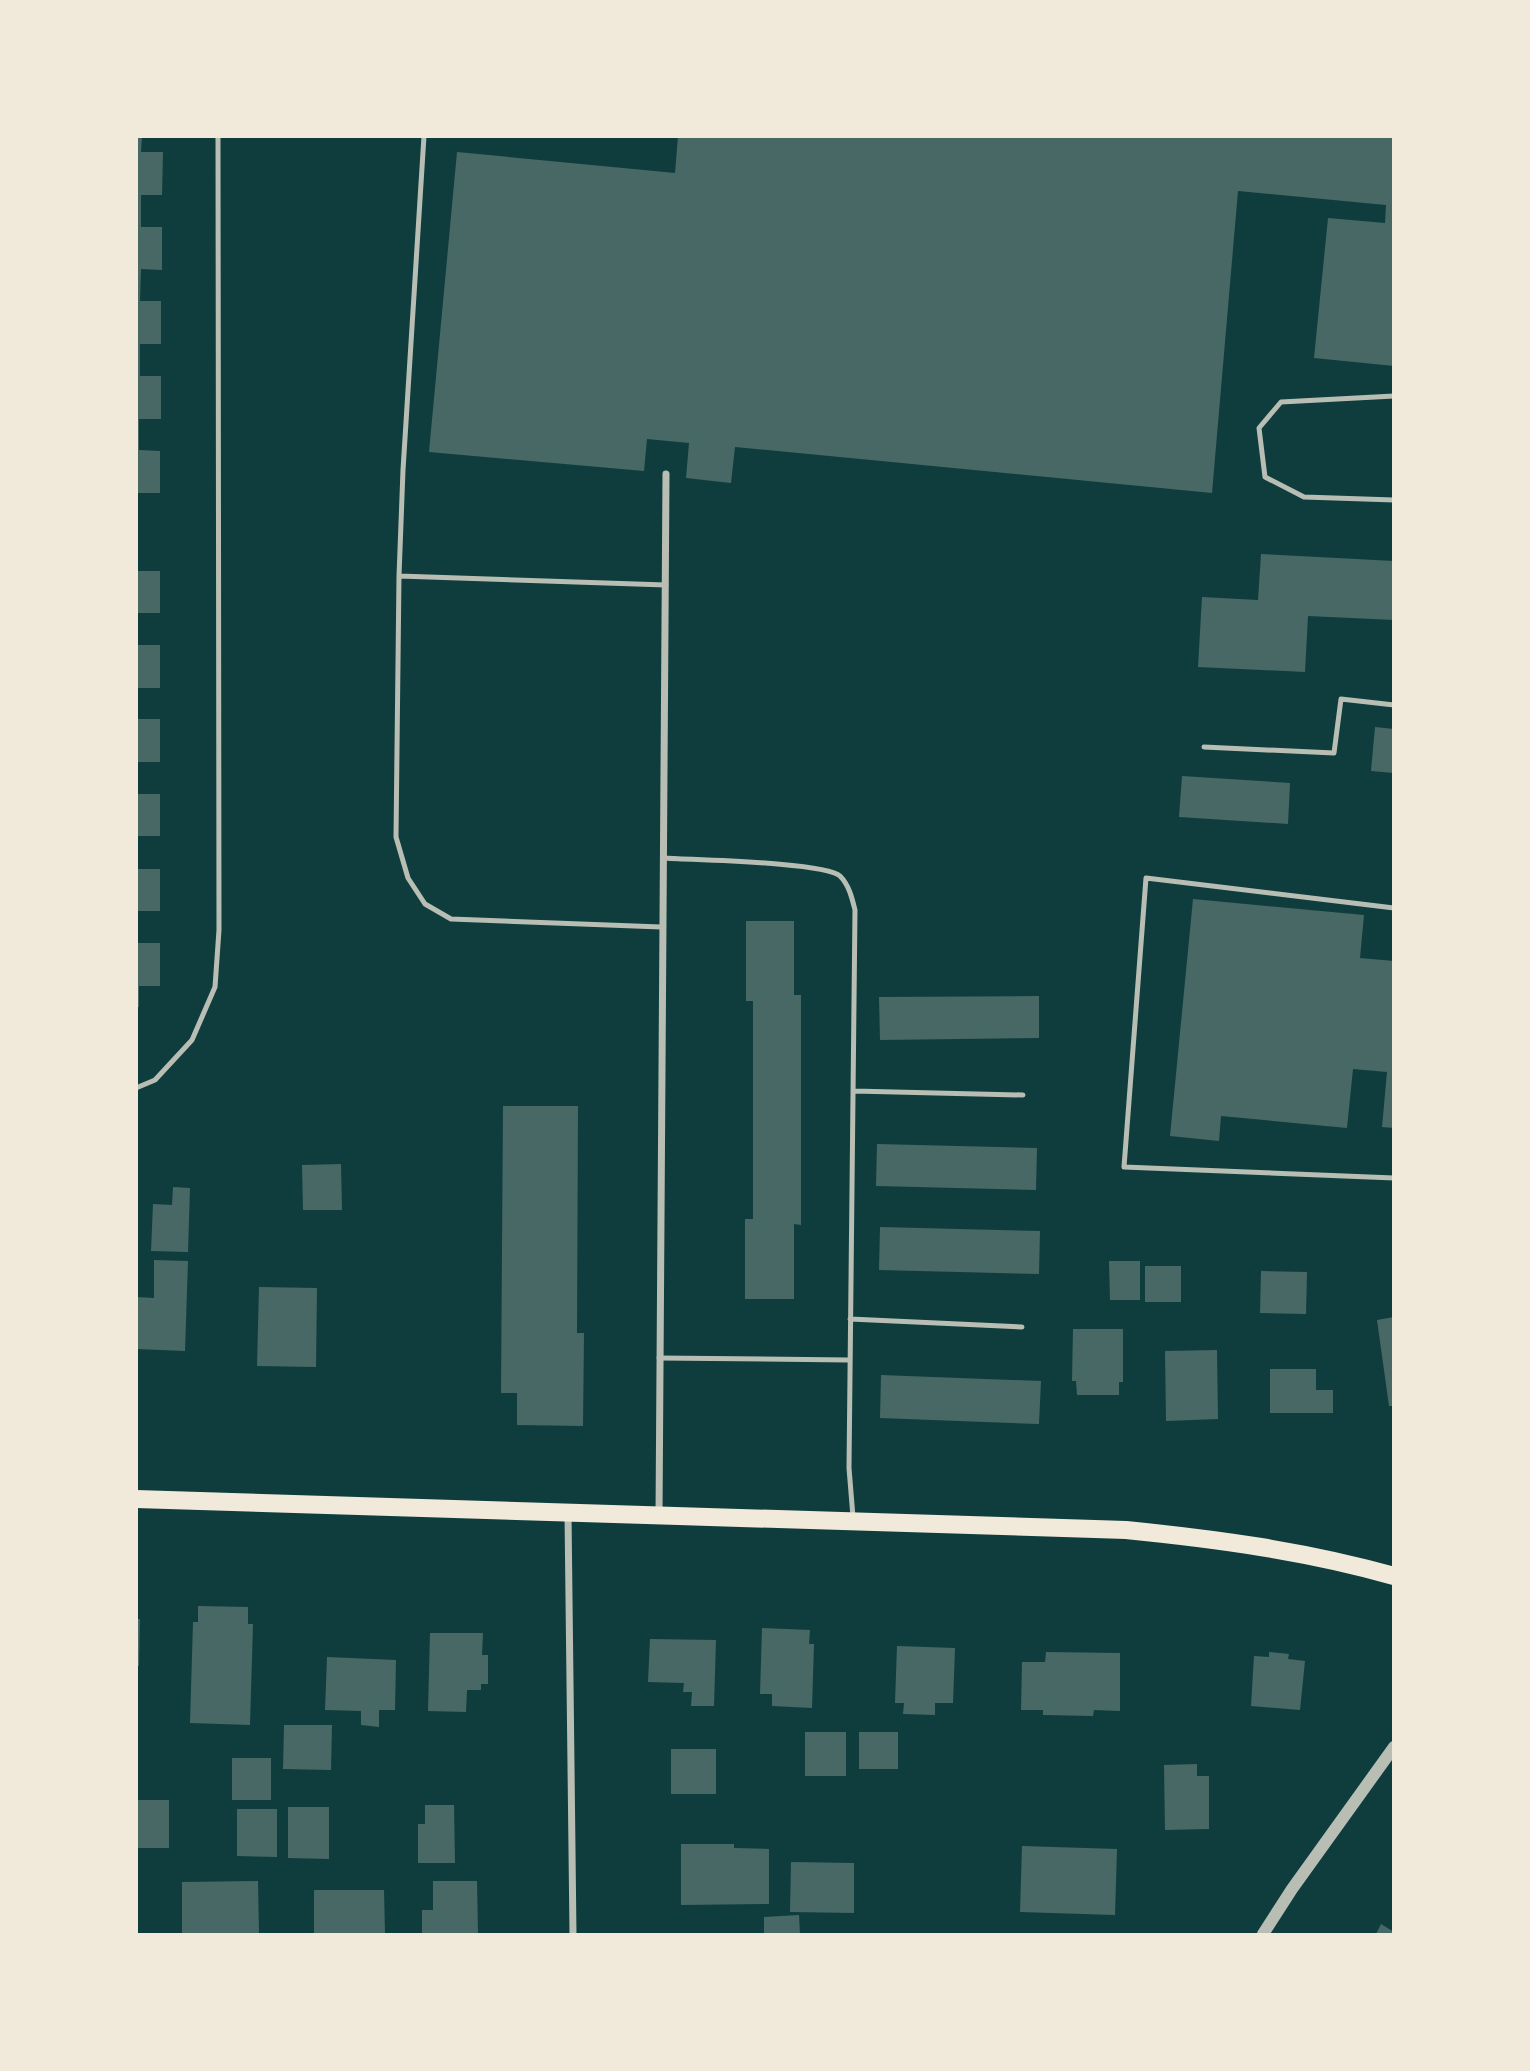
<svg xmlns="http://www.w3.org/2000/svg" width="1530" height="2071" viewBox="0 0 1530 2071" font-family="'Open Sans',sans-serif">
	<style>
		.building { fill: #486865 }
		.lines { fill: none; stroke-linecap: round; stroke-linejoin: round }
		.service { stroke: #b8beb3; stroke-width: 5 }
		.minor { stroke: #b8beb3; stroke-width: 7 }
		.tertiary { stroke: #b8beb3; stroke-width: 12 }
		.primary { stroke: #f1e9da; stroke-width: 18 }
	</style>
	<rect width="100%" height="100%" fill="#0f3d3e"/>
	<path class="building" d="M 136,136 L 142,136 L 141,152 L 163,152 L 162,195 L 141,195 L 141,227 L 162,227 L 162,270 L 141,269 L 140,301 L 161,301 L 161,344 L 140,344 L 140,376 L 161,376 L 161,419 L 139,419 L 139,450 L 160,451 L 160,493 L 136,493 Z
		M 678,136 L 1394,136 L 1394,366 L 1314,358 L 1328,218 L 1385,223 L 1386,205 L 1238,191 L 1212,493 L 735,447 L 731,483 L 686,478 L 689,443 L 647,439 L 644,471 L 429,452 L 457,152 L 675,173 Z
		M 1261,554 L 1394,561 L 1394,620 L 1308,616 L 1305,672 L 1198,667 L 1202,597 L 1258,600 Z
		M 136,571 L 160,571 L 160,613 L 136,613 Z
		M 136,645 L 160,645 L 160,688 L 136,688 Z
		M 136,719 L 160,719 L 160,762 L 136,762 Z
		M 1375,727 L 1394,729 L 1394,773 L 1371,771 Z
		M 1182,776 L 1290,783 L 1288,824 L 1179,817 Z
		M 136,794 L 160,794 L 160,836 L 136,836 Z
		M 136,869 L 160,869 L 160,911 L 136,911 Z
		M 1193,899 L 1364,915 L 1360,958 L 1394,961 L 1394,1128 L 1382,1127 L 1387,1072 L 1353,1069 L 1347,1128 L 1221,1116 L 1219,1141 L 1170,1136 Z
		M 746,921 L 794,921 L 794,995 L 801,995 L 801,1225 L 794,1224 L 794,1299 L 745,1299 L 745,1219 L 753,1219 L 753,1001 L 746,1001 Z
		M 136,943 L 160,943 L 160,986 L 139,986 L 139,1007 L 136,1007 Z
		M 1039,996 L 1039,1038 L 880,1040 L 879,997 Z
		M 503,1106 L 578,1106 L 577,1333 L 584,1333 L 583,1426 L 517,1425 L 517,1393 L 501,1393 Z
		M 877,1144 L 1037,1148 L 1036,1190 L 876,1186 Z
		M 341,1164 L 342,1210 L 303,1210 L 302,1165 Z
		M 173,1187 L 190,1188 L 188,1252 L 151,1251 L 153,1204 L 172,1205 Z
		M 880,1227 L 1040,1231 L 1039,1274 L 879,1270 Z
		M 154,1260 L 188,1261 L 185,1351 L 136,1349 L 136,1297 L 154,1298 Z
		M 1109,1261 L 1140,1261 L 1140,1300 L 1110,1300 Z
		M 1145,1266 L 1181,1266 L 1181,1302 L 1145,1302 Z
		M 1261,1271 L 1307,1272 L 1306,1314 L 1260,1313 Z
		M 259,1287 L 317,1288 L 316,1367 L 257,1366 Z
		M 1394,1317 L 1394,1406 L 1389,1406 L 1377,1320 Z
		M 1073,1329 L 1123,1329 L 1123,1382 L 1119,1382 L 1119,1395 L 1077,1395 L 1076,1381 L 1072,1381 Z
		M 1217,1350 L 1218,1419 L 1166,1421 L 1165,1351 Z
		M 1270,1369 L 1316,1369 L 1316,1390 L 1333,1390 L 1333,1413 L 1270,1413 Z
		M 881,1375 L 1041,1381 L 1039,1424 L 880,1418 Z
		M 198,1606 L 248,1607 L 248,1624 L 253,1624 L 250,1725 L 190,1723 L 193,1622 L 198,1622 Z
		M 136,1619 L 140,1619 L 139,1666 L 136,1666 Z
		M 762,1628 L 810,1630 L 809,1644 L 814,1644 L 812,1708 L 772,1706 L 772,1694 L 760,1694 Z
		M 430,1633 L 483,1633 L 482,1655 L 488,1655 L 488,1684 L 481,1684 L 481,1690 L 467,1690 L 466,1712 L 428,1711 Z
		M 650,1639 L 716,1640 L 714,1706 L 691,1706 L 692,1692 L 683,1692 L 684,1683 L 648,1682 Z
		M 897,1646 L 955,1648 L 953,1703 L 935,1703 L 935,1715 L 903,1714 L 904,1703 L 895,1703 Z
		M 1046,1652 L 1120,1653 L 1120,1711 L 1094,1710 L 1093,1716 L 1043,1715 L 1043,1710 L 1021,1710 L 1022,1662 L 1045,1662 Z
		M 1269,1652 L 1289,1654 L 1288,1659 L 1305,1661 L 1300,1710 L 1251,1706 L 1254,1656 L 1269,1657 Z
		M 327,1657 L 396,1660 L 395,1710 L 379,1710 L 379,1727 L 361,1725 L 361,1711 L 325,1710 Z
		M 284,1725 L 332,1725 L 331,1770 L 283,1769 Z
		M 805,1732 L 846,1732 L 846,1776 L 805,1776 Z
		M 859,1732 L 898,1732 L 898,1769 L 859,1769 Z
		M 671,1749 L 716,1749 L 716,1794 L 671,1794 Z
		M 232,1758 L 271,1758 L 271,1800 L 232,1800 Z
		M 1197,1764 L 1197,1776 L 1209,1776 L 1209,1829 L 1165,1830 L 1164,1765 Z
		M 136,1800 L 169,1800 L 169,1848 L 136,1848 Z
		M 425,1805 L 454,1805 L 455,1863 L 418,1863 L 418,1824 L 425,1824 Z
		M 288,1807 L 329,1807 L 329,1859 L 288,1858 Z
		M 237,1809 L 277,1809 L 277,1857 L 237,1856 Z
		M 681,1844 L 734,1844 L 734,1848 L 769,1849 L 769,1904 L 681,1905 Z
		M 1022,1846 L 1117,1849 L 1115,1915 L 1020,1912 Z
		M 791,1862 L 854,1863 L 854,1913 L 790,1912 Z
		M 258,1881 L 259,1934 L 182,1934 L 182,1882 Z
		M 433,1881 L 477,1881 L 478,1934 L 422,1934 L 422,1910 L 433,1910 Z
		M 314,1890 L 384,1890 L 385,1934 L 314,1934 Z
		M 799,1915 L 800,1934 L 764,1934 L 764,1917 Z
		M 1381,1924 L 1394,1932 L 1394,1934 L 1376,1934 Z"/>
	<g class="lines">
		<path class="service" d="M 424,136 L 403,470 L 399,576 L 666,585
			M 1394,396 L 1281,402 L 1259,428 L 1265,477 L 1304,497 L 1394,500
			M 399,576 L 396,837 L 408,878 L 425,904 L 451,919 L 661,927
			M 1204,747 L 1334,753 L 1341,699 L 1394,705
			M 664,858 C 692,860 825,862 840,876 C 849,885 852,898 855,910 L 849,1468 L 853,1517
			M 1394,908 L 1146,878 L 1124,1167 L 1394,1178
			M 136,1088 L 155,1080 L 192,1040 L 215,987 L 219,930 L 218,136
			M 854,1091 L 1023,1095
			M 850,1319 L 1022,1327
			M 659,1358 L 849,1360"/>
		<path class="minor" d="M 568,1514 L 573,1934
			M 659,1516 L 666,474"/>
		<path class="tertiary" d="M 1263,1934 L 1292,1889 L 1394,1747"/>
		<path class="primary" d="M 136,1499 L 1126,1530 C 1216,1539 1306,1551 1394,1576"/>
	</g>
	<rect width="1530" height="2071" fill="none" stroke="#f1e9da" stroke-width="276"/>
</svg>
